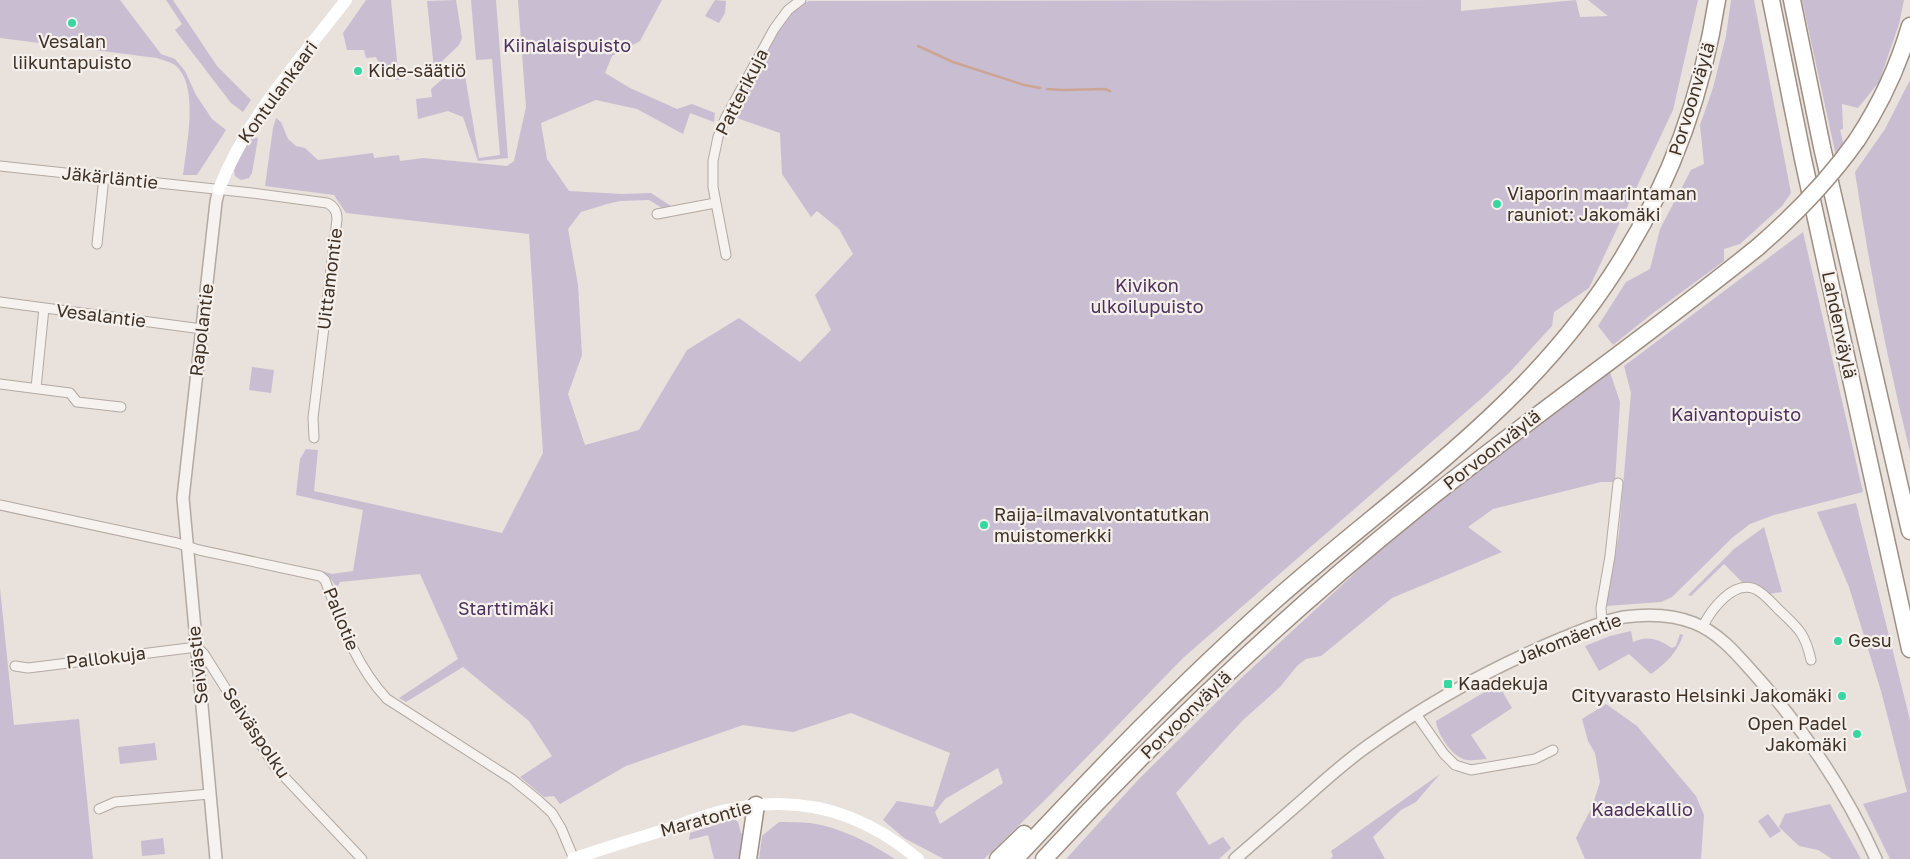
<svg xmlns="http://www.w3.org/2000/svg" width="1910" height="859" viewBox="0 0 1910 859" font-family="'Golos Text',sans-serif">
	<style>
		.green { fill: #c9bdd2; fill-rule: evenodd }
		.lines { fill: none; stroke-linecap: round; stroke-linejoin: round }
		.stream { stroke: #cba694; stroke-width: 2.5 }
		.minor-casing { stroke: #b2a9a1; stroke-width: 11 }
		.tertiary-casing { stroke: #b2a9a1; stroke-width: 14 }
		.motorway-casing { stroke: #9f8f83; stroke-width: 19 }
		.minor { stroke: #f6f2ef; stroke-width: 9 }
		.tertiary { stroke: #f6f2ef; stroke-width: 11 }
		.secondary { stroke: #fff; stroke-width: 12 }
		.motorway { stroke: #fff; stroke-width: 16 }
		.motorway-bridge-casing { stroke: #9f8f83; stroke-width: 19; stroke-linecap: butt }
		.motorway-bridge { stroke: #fff; stroke-width: 16 }
		.poi-dot { fill: #37d7a2; stroke: #f5f0ec; stroke-width: 2 }
		.labels { text-anchor: middle; stroke-width: 4.5; stroke-linejoin: round; paint-order: stroke }
		.poi-label { font-size: 18px; fill: #3f3125; stroke: #f5f0ec; text-anchor: start }
		.park-label { font-size: 18px; fill: #4c315c; stroke: #f5f0ec }
		.street-label { font-size: 18px; fill: #3f3125; stroke: #f5f0ec }
	</style>
	<rect width="100%" height="100%" fill="#e8e1dc"/>
	<path class="green" d="M 0,0 L 120,0 L 161,54 L 175,59 L 185,71 L 196,95 L 212,119 L 226,130 L 197,175 L 183,175 C 186,147 200,85 175,65 C 171,62 162,60 157,58 L 0,38 Z
		M 166,0 L 173,0 L 217,66 L 251,100 L 243,112 L 231,103 L 175,30 L 182,24 Z
		M 366,0 L 391,0 L 399,80 L 386,78 L 376,57 L 366,58 L 364,50 L 347,50 L 343,33 Z
		M 456,0 L 462,38 L 459,45 L 434,69 L 427,1 Z
		M 471,0 L 496,0 L 508,158 L 478,161 L 463,117 L 448,111 L 418,119 L 416,99 L 432,97 L 431,89 L 457,66 L 464,70 L 479,158 L 500,155 L 492,59 L 476,60 Z
		M 518,0 L 662,0 L 640,41 L 612,56 L 605,73 L 630,88 L 677,109 L 692,104 L 715,113 L 714,122 L 690,113 L 683,134 L 637,109 L 596,100 L 541,123 L 547,159 L 569,191 L 622,194 L 651,193 L 671,206 L 662,208 L 649,200 L 620,201 L 607,204 L 581,212 L 568,229 L 578,285 L 582,355 L 568,394 L 585,445 L 639,430 L 687,350 L 739,318 L 800,362 L 831,330 L 815,295 L 853,254 L 839,229 L 817,211 L 811,217 L 782,174 L 780,133 L 731,116 L 778,28 L 792,10 L 809,1 L 1461,0 L 1461,11 L 1576,0 L 1580,17 L 1608,16 L 1588,0 L 1698,0 L 1673,110 L 1589,288 L 1554,312 L 1552,326 L 1509,373 L 1482,398 L 1183,658 L 1048,797 L 984,859 L 944,859 L 904,838 L 883,820 L 897,801 L 933,807 L 950,753 L 851,713 L 793,732 L 743,725 L 626,766 L 560,804 L 554,796 L 544,797 L 520,777 L 552,756 L 529,721 L 463,667 L 406,702 L 399,698 L 458,659 L 420,574 L 340,582 L 337,588 L 331,579 L 322,571 L 332,574 L 353,571 L 363,510 L 296,495 L 300,459 L 306,449 L 318,450 L 314,491 L 502,533 L 543,453 L 529,234 L 346,213 L 334,195 L 265,186 L 273,128 L 276,118 L 281,122 L 288,139 L 296,146 L 305,148 L 318,160 L 373,153 L 374,158 L 399,155 L 400,161 L 423,158 L 507,166 L 514,161 L 526,107 ZM 998,768 L 1003,783 L 940,824 L 935,812 L 945,799 Z
		M 715,0 L 726,1 L 725,13 L 719,23 L 705,16 Z
		M 1731,0 L 1754,0 L 1791,193 L 1782,206 L 1740,244 L 1724,249 L 1724,261 L 1653,313 L 1613,345 L 1598,326 L 1626,282 L 1650,269 L 1660,229 L 1691,170 L 1704,164 L 1700,125 L 1713,88 L 1726,36 Z
		M 1802,0 L 1904,0 L 1899,24 L 1879,82 L 1858,108 L 1842,104 L 1843,129 L 1840,130 L 1844,146 L 1836,156 Z
		M 1910,80 L 1910,452 C 1887,359 1869,266 1855,172 L 1885,129 Z
		M 250,137 L 258,138 L 252,173 L 249,178 L 241,180 L 235,176 L 234,170 Z
		M 1803,232 L 1863,492 L 1774,515 L 1750,524 L 1732,538 L 1672,597 L 1661,602 L 1606,606 L 1619,533 L 1631,393 L 1624,366 Z
		M 252,367 L 274,370 L 271,393 L 249,390 Z
		M 1610,372 L 1620,402 L 1615,482 L 1601,482 L 1493,509 L 1468,527 L 1502,552 L 1392,598 L 1321,656 L 1306,659 L 1297,666 L 1280,687 L 1243,720 L 1176,793 L 1209,845 L 1223,837 L 1231,848 L 1219,859 L 1066,859 L 1138,780 L 1237,682 L 1382,548 L 1492,460 Z
		M 1856,503 L 1910,720 L 1910,859 L 1890,859 L 1863,804 L 1907,792 L 1881,691 L 1849,587 L 1817,512 Z
		M 1764,527 L 1782,592 L 1769,594 L 1753,584 L 1742,582 L 1724,564 L 1691,596 L 1688,595 L 1734,549 Z
		M 0,588 L 14,725 L 79,719 L 93,859 L 0,859 Z
		M 1631,631 L 1633,642 C 1649,635 1658,639 1672,648 L 1676,646 L 1680,634 L 1683,635 C 1678,652 1665,664 1651,674 L 1629,654 L 1599,671 L 1585,646 L 1610,636 Z
		M 1498,684 L 1512,708 L 1471,735 L 1487,759 C 1481,759 1473,761 1467,760 C 1453,758 1437,734 1436,721 Z
		M 1606,704 L 1637,726 L 1696,796 L 1704,815 L 1701,859 L 1585,859 L 1576,838 L 1592,807 L 1600,782 L 1595,753 L 1588,741 L 1582,719 Z
		M 155,743 L 157,760 L 120,764 L 118,747 Z
		M 1440,774 L 1416,802 L 1401,810 L 1373,837 L 1385,859 L 1330,859 L 1333,856 L 1331,851 Z
		M 1830,804 L 1861,859 L 1832,859 L 1818,850 L 1799,846 L 1779,827 L 1785,814 Z
		M 1768,814 L 1781,831 L 1770,838 L 1758,821 Z
		M 734,819 L 738,822 L 741,833 L 745,835 L 745,859 L 714,859 L 708,835 L 689,840 L 690,833 Z
		M 779,822 C 789,822 800,822 810,823 C 840,827 870,843 895,859 L 759,859 L 762,836 Z
		M 163,838 L 165,854 L 142,856 L 141,841 Z"/>
	<g class="lines">
		<path class="stream" d="M 918,46 L 953,62 L 1024,85 L 1040,88
			M 1047,89 L 1063,90 L 1105,89 L 1110,91"/>
		<defs>
			<path id="minor" d="M 0,166 L 252,193 L 327,203 C 334,206 337,212 337,219 L 313,418 L 314,438
				M 657,214 L 715,203
				M 97,244 L 104,177
				M 726,255 L 713,187 L 713,161 L 718,137 L 725,119 L 774,29 L 788,10 L 801,0
				M 0,302 L 202,329
				M 0,384 L 70,393 L 77,402 L 121,407
				M 36,388 L 44,308
				M 0,505 L 177,543 L 199,550 L 320,576 L 325,580 C 341,622 355,665 387,699 L 512,779 L 538,800 L 552,813 L 561,828 L 574,859
				M 1602,623 L 1601,608 L 1610,556 L 1618,483
				M 1703,626 C 1711,610 1733,580 1755,589 C 1764,593 1772,603 1779,610 C 1798,628 1805,633 1811,660
				M 15,666 L 28,668 L 197,647 L 204,654 L 275,767 L 362,859
				M 1416,714 L 1444,754 L 1455,765 L 1471,770 L 1535,759 L 1553,750
				M 99,809 L 115,802 L 210,794"/>
			<path id="tertiary" d="M 216,859 L 183,498 L 216,202 L 219,189
				M 1235,859 C 1258,839 1281,819 1305,798 C 1325,780 1346,761 1369,745 C 1429,702 1493,667 1560,639 C 1581,631 1602,621 1624,617 C 1647,614 1671,614 1694,623 C 1720,633 1739,657 1757,677 C 1806,732 1846,792 1876,859"/>
			<path id="motorway" d="M 1771,0 L 1803,159 L 1910,649
				M 1792,0 L 1822,147 L 1910,531
				M 1857,140 C 1880,105 1898,67 1910,26
				M 748,859 L 756,805
				M 998,859 L 1024,834
				M 1015,859 C 1098,770 1182,683 1273,602 C 1355,529 1446,464 1523,385 C 1627,278 1694,149 1717,0
				M 1044,859 C 1160,733 1287,613 1420,506 C 1531,417 1648,336 1758,247"/>
		</defs>
		<use href="#minor" class="minor-casing"/>
		<use href="#tertiary" class="tertiary-casing"/>
		<use href="#motorway" class="motorway-casing"/>
		<use href="#minor" class="minor"/>
		<use href="#tertiary" class="tertiary"/>
		<path class="secondary" d="M 219,189 C 247,117 299,61 346,0
			M 573,859 C 604,848 636,839 667,829 C 688,822 710,813 732,809 C 802,794 864,813 918,859"/>
		<use href="#motorway" class="motorway"/>
		<defs>
			<path id="motorway-bridge" d="M 1758,247 C 1796,214 1828,181 1857,140"/>
		</defs>
		<use href="#motorway-bridge" class="motorway-bridge-casing"/>
		<use href="#motorway-bridge" class="motorway-bridge"/>
	</g>
	<g class="poi-dot">
		<circle cx="72" cy="23" r="5"/>
		<circle cx="358" cy="71" r="5"/>
		<circle cx="1497" cy="204" r="5"/>
		<circle cx="984" cy="525" r="5"/>
		<circle cx="1838" cy="641" r="5"/>
		<rect x="1443" y="679" width="10" height="10" rx="2.5"/>
		<circle cx="1842" cy="696" r="5"/>
		<circle cx="1857" cy="734" r="5"/>
	</g>
	<g class="labels">
		<g class="poi-label">
			<text x="72" y="48" text-anchor="middle">Vesalan<tspan x="72" dy="21">liikuntapuisto</tspan></text>
			<text x="368" y="77">Kide-säätiö</text>
			<text x="1507" y="200">Viaporin maarintaman<tspan x="1507" dy="21">rauniot: Jakomäki</tspan></text>
			<text x="994" y="521">Raija-ilmavalvontatutkan<tspan x="994" dy="21">muistomerkki</tspan></text>
			<text x="1848" y="647">Gesu</text>
			<text x="1458" y="690">Kaadekuja</text>
			<text x="1832" y="702" text-anchor="end">Cityvarasto Helsinki Jakomäki</text>
			<text x="1847" y="730" text-anchor="end">Open Padel<tspan x="1847" dy="21">Jakomäki</tspan></text>
		</g>
		<g class="park-label">
			<text x="567" y="52">Kiinalaispuisto</text>
			<text x="1147" y="292">Kivikon<tspan x="1147" dy="21">ulkoilupuisto</tspan></text>
			<text x="1736" y="421">Kaivantopuisto</text>
			<text x="506" y="615">Starttimäki</text>
			<text x="1642" y="816">Kaadekallio</text>
		</g>
		<g class="street-label">
			<text transform="translate(278 92) rotate(-54)" y="6">Kontulankaari</text>
			<text transform="translate(742 92) rotate(-63)" y="6">Patterikuja</text>
			<text transform="translate(1692 99) rotate(-73)" y="6">Porvoonväylä</text>
			<text transform="translate(110 178) rotate(6)" y="6">Jäkärläntie</text>
			<text transform="translate(330 279) rotate(-83)" y="6">Uittamontie</text>
			<text transform="translate(101 316) rotate(7)" y="6">Vesalantie</text>
			<text transform="translate(1839 325) rotate(78)" y="6">Lahdenväylä</text>
			<text transform="translate(202 330) rotate(-83)" y="6">Rapolantie</text>
			<text transform="translate(1492 450) rotate(-38)" y="6">Porvoonväylä</text>
			<text transform="translate(341 619) rotate(68)" y="6">Pallotie</text>
			<text transform="translate(1569 639) rotate(-21)" y="6">Jakomäentie</text>
			<text transform="translate(106 658) rotate(-7)" y="6">Pallokuja</text>
			<text transform="translate(198 665) rotate(-96)" y="6">Seivästie</text>
			<text transform="translate(1186 715) rotate(-44)" y="6">Porvoonväylä</text>
			<text transform="translate(256 733) rotate(56)" y="6">Seiväspolku</text>
			<text transform="translate(706 819) rotate(-15)" y="6">Maratontie</text>
		</g>
	</g>
</svg>
